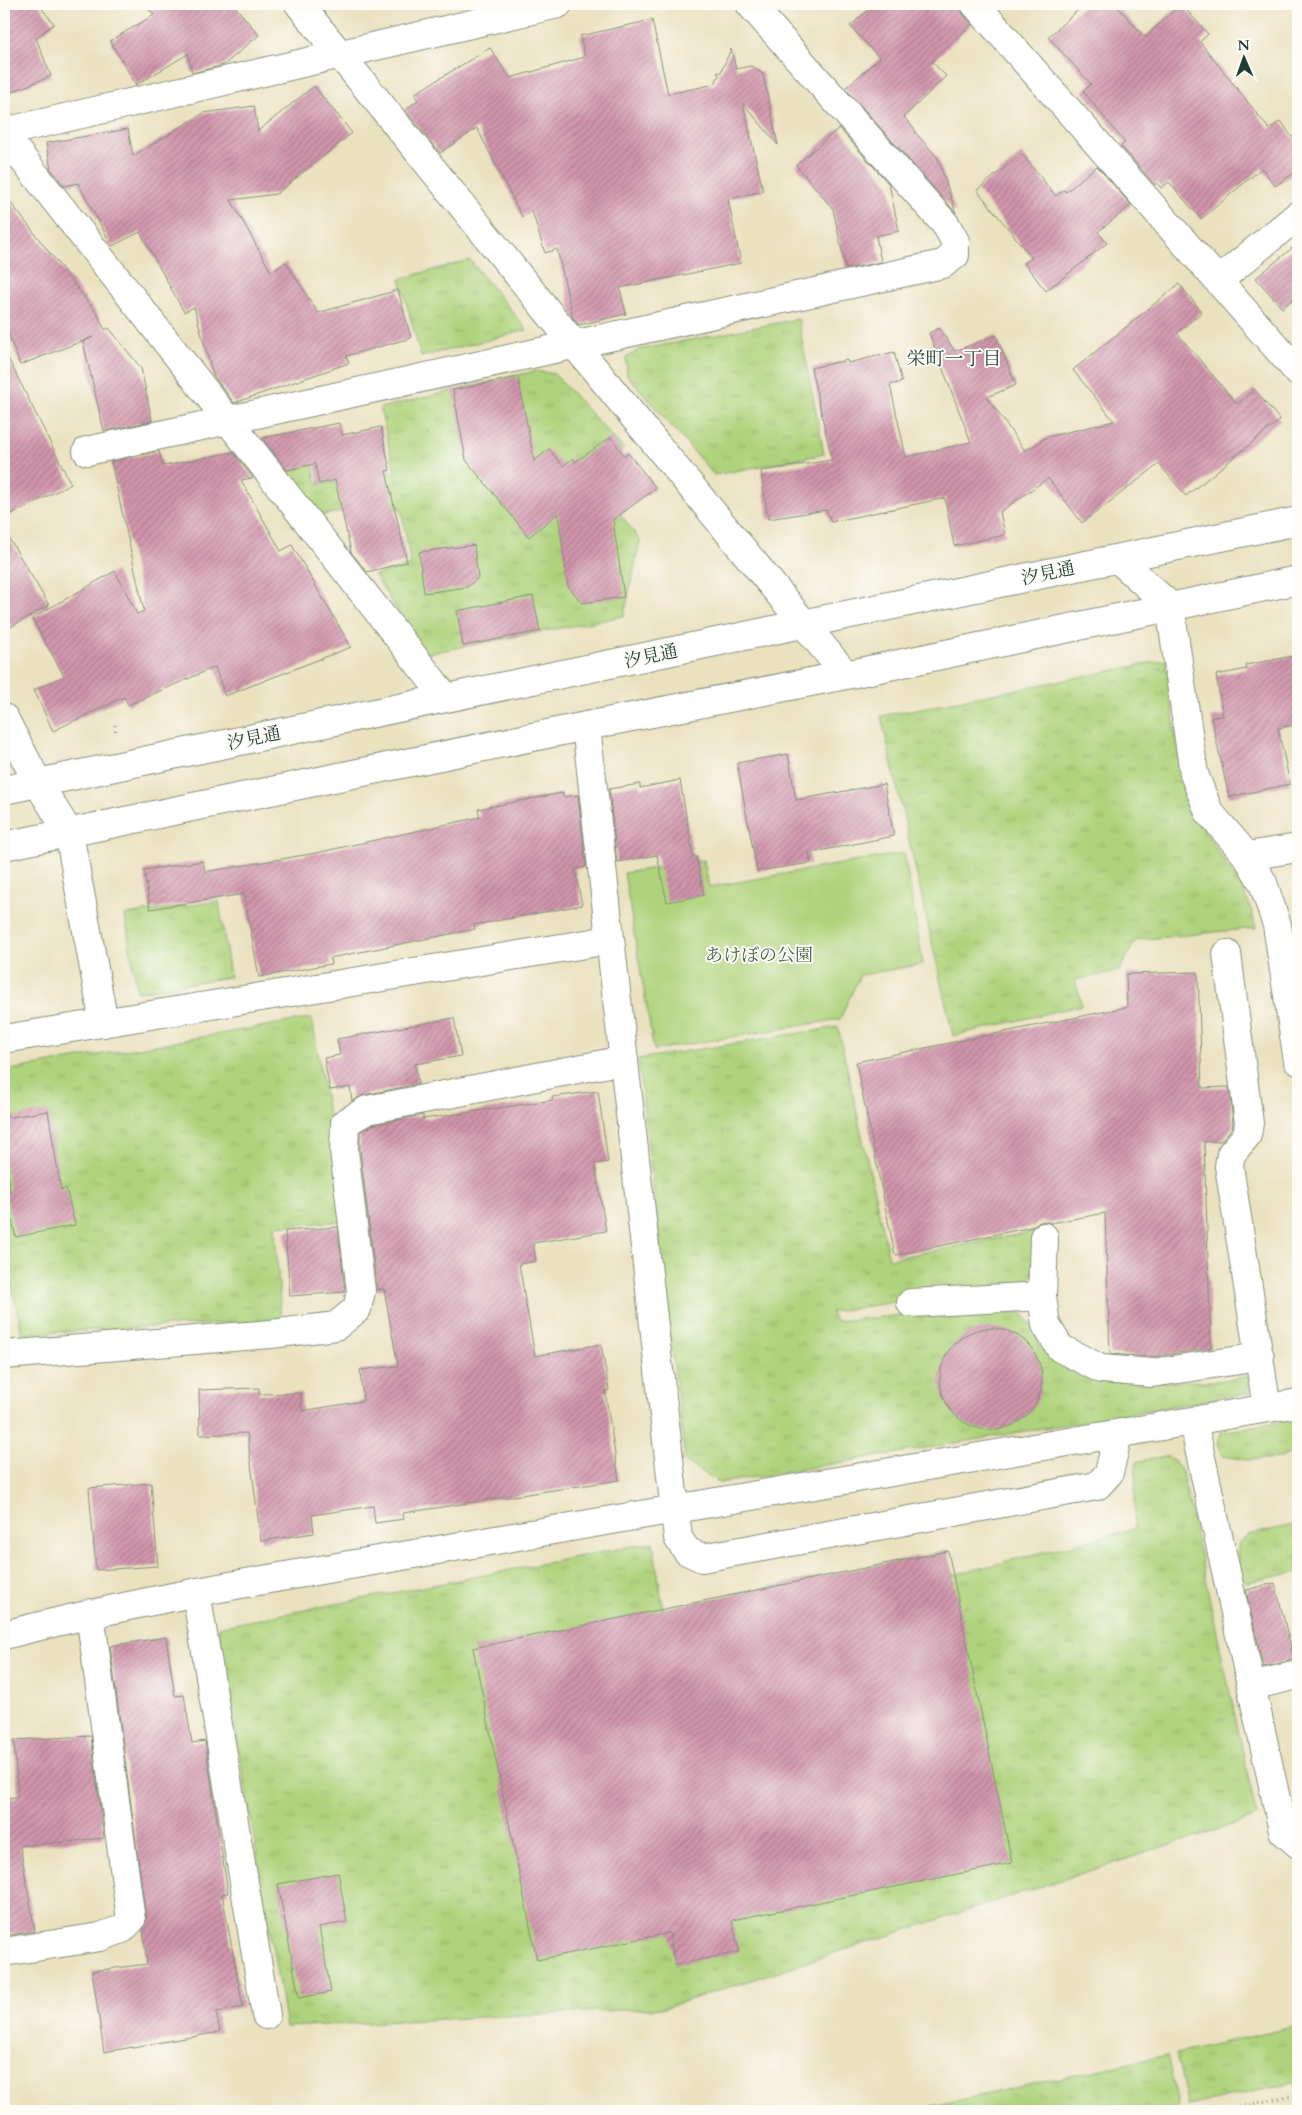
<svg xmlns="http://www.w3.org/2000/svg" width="1302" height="2115" viewBox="0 0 1302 2115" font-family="Cardo,'Noto Serif JP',serif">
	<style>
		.grass { fill: url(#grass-tufts); stroke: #678858 }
		.park { fill: #afd37c; stroke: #678858 }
		.building { fill: url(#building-hatch) }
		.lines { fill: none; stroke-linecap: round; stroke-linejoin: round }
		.minor-casing { stroke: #848f7a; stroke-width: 30 }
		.path { stroke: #848f7a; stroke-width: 3; stroke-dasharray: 1 4; stroke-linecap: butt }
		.minor { stroke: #fff; stroke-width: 28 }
		.labels { text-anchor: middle; stroke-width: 4; stroke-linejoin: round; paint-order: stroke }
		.street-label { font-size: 18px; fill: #1f3d34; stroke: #fdfcf7 }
		.park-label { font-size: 18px; fill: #436246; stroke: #fdfcf7 }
		.neighbourhood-label { font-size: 19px; fill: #1f3d34; stroke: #fdfcf7 }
	</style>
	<defs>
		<pattern id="grass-tufts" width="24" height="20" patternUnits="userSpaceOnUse" patternTransform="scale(1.25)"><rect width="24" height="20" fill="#afd37c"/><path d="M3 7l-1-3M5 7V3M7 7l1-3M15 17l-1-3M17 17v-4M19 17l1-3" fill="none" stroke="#96b66c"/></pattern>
		<pattern id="building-hatch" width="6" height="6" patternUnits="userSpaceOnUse" patternTransform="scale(1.25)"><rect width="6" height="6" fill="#d195ac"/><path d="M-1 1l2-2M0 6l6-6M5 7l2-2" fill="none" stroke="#a97b8d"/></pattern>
	</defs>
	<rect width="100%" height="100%" fill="#fdfcf7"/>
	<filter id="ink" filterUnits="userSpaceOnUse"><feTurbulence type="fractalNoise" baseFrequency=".02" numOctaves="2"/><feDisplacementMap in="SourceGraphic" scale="10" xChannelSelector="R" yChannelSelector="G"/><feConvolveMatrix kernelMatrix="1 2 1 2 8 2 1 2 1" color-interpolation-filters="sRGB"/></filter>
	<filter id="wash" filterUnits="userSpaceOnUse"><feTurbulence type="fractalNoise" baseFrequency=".0096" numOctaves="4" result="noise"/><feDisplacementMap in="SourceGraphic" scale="20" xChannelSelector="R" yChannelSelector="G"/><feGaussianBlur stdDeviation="1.12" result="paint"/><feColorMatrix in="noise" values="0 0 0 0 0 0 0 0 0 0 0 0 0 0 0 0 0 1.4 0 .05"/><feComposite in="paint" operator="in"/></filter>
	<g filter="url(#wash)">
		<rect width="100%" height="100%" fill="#eae1bf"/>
		<path class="grass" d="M 470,260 L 527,330 L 421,357 L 400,279 Z
			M 798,319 L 824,454 L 714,475 L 627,375 L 626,358 L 638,350 Z
			M 535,371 L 554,374 L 624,449 L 591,473 L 640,541 L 624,616 L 424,654 L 375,575 L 411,565 L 401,508 L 350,518 L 348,510 L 314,517 L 277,474 L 299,469 L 297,454 L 310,452 L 317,485 L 395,472 L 380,408 Z
			M 1166,660 L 1182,783 L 1193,813 L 1238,882 L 1250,906 L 1256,928 L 1136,940 L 1119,971 L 1075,980 L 1082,1005 L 953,1036 L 881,716 Z
			M 219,901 L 230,977 L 137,992 L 125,915 Z
			M 312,1018 L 346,1221 L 275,1226 L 281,1320 L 22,1334 L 4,1250 L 4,1071 Z
			M 838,1027 L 889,1259 L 1037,1231 L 1032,1275 L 1027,1281 L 831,1312 L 835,1321 L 1005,1306 L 1021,1312 L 1057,1360 L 1135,1382 L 1217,1381 L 1248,1376 L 1250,1393 L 720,1483 L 685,1461 L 638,1059 Z
			M 1298,1418 L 1298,1449 L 1281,1458 L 1249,1460 L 1222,1456 L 1218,1444 L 1221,1433 L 1227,1431 Z
			M 1165,1456 L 1174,1460 L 1182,1472 L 1257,1817 L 664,2008 L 286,2027 L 218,1627 L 653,1542 L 663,1609 L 948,1551 L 953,1575 L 1134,1529 L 1136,1462 Z
			M 1298,1524 L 1298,1572 L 1247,1582 L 1240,1576 L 1237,1556 L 1239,1542 L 1248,1535 Z
			M 1298,2026 L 1298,2082 L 1188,2106 L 1176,2053 Z
			M 1167,2055 L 1179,2108 L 1166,2111 L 909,2111 Z"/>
		<path class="park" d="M 904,853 L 923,964 L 860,975 L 840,1019 L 654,1050 L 624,873 L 704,860 L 709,887 Z"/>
		<g id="blocks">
			<path class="building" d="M 4,4 L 38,4 L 54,24 L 36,38 L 51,76 L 4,95 Z
				M 145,4 L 233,4 L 259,35 L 224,65 L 192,73 L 188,54 L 136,85 L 110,41 L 154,15 Z
				M 875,4 L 960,4 L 963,14 L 972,24 L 932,62 L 946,76 L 904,117 L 916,131 L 915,132 L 938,158 L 956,213 L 845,88 L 880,58 L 850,26 Z
				M 1085,4 L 1115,4 L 1145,37 L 1181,4 L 1208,34 L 1200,42 L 1269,129 L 1281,121 L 1298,146 L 1298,170 L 1275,186 L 1262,168 L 1201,219 L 1169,182 L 1161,188 L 1157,183 L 1155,185 L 1121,146 L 1125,143 L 1083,91 L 1091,84 L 1048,37 Z
				M 652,20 L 668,94 L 715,84 L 719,75 L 717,73 L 721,72 L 731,49 L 736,69 L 751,66 L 763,74 L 778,145 L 743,103 L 763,191 L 728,199 L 741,263 L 620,288 L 626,314 L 579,325 L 573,318 L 557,249 L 545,253 L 532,211 L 522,217 L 477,128 L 440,153 L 405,110 L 418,100 L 414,94 L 490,48 L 510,78 L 585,57 L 580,36 Z
				M 314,86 L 352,133 L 276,194 L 231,200 L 271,272 L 286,262 L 318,313 L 398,290 L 411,338 L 346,356 L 349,363 L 234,403 L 213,375 L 194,307 L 184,312 L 140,232 L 112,246 L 78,183 L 64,186 L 51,169 L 46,143 L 128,129 L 133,156 L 204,113 L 254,106 L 258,131 Z
				M 839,128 L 889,184 L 899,231 L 876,236 L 881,262 L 846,269 L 833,209 L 796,165 Z
				M 1022,154 L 1056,196 L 1064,190 L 1066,192 L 1097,166 L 1131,205 L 1098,232 L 1107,243 L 1046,291 L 1024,263 L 1032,258 L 977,190 Z
				M 4,194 L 98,315 L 105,330 L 109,328 L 141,368 L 152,421 L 104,431 L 83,342 L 93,337 L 20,365 L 4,322 Z
				M 1298,243 L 1298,295 L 1282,308 L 1256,278 Z
				M 1179,284 L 1202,312 L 1177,333 L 1237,404 L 1254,389 L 1280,420 L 1186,496 L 1159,464 L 1082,523 L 1048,478 L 1000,512 L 1005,535 L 954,546 L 945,498 L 831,522 L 826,510 L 768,519 L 761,471 L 832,460 L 811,368 L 847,360 L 848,363 L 894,352 L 902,382 L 890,385 L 906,457 L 971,442 L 929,333 L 939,328 L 955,351 L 996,335 L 1016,385 L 987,397 L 1025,451 L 1047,437 L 1114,421 L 1073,370 Z
				M 4,350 L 71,484 L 4,518 Z
				M 518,377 L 534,461 L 549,449 L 563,466 L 573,458 L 575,462 L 611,437 L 624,456 L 628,453 L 656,488 L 613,520 L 624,597 L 582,603 L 568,586 L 558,513 L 529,537 L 466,460 L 453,390 Z
				M 339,423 L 342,435 L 381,427 L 390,470 L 386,471 L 407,562 L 367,572 L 351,552 L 335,480 L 319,484 L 315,464 L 287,470 L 262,438 Z
				M 159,451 L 163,466 L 233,452 L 253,478 L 241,480 L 281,551 L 292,545 L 351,647 L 225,696 L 215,667 L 128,705 L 124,697 L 53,731 L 34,690 L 64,676 L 32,618 L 115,571 L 137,614 L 144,611 L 111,462 Z
				M 4,530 L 49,605 L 4,631 Z
				M 474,545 L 478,578 L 467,587 L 424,593 L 419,552 Z
				M 533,596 L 540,631 L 463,646 L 457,611 Z
				M 1298,655 L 1298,724 L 1278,728 L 1290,784 L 1229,797 L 1211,717 L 1223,716 L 1216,675 L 1247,669 L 1246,665 Z
				M 788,754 L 796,800 L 884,784 L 894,836 L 809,853 L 811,863 L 757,871 L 737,763 Z
				M 680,780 L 693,856 L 696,856 L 704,895 L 667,902 L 657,855 L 617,862 L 609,789 L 640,784 L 640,788 Z
				M 562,793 L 563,797 L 578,795 L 586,867 L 575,869 L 582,905 L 474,925 L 475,929 L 330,958 L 331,964 L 259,977 L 244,894 L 150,909 L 144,870 L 203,861 L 205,872 L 316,853 L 480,817 L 478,809 Z
				M 1198,972 L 1202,1088 L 1229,1087 L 1233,1123 L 1232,1128 L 1221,1141 L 1204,1142 L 1211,1348 L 1151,1357 L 1110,1354 L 1105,1213 L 1051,1223 L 1044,1221 L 1037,1223 L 1032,1227 L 895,1255 L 856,1062 L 1127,1007 L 1126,974 Z
				M 454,1018 L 461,1056 L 415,1064 L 418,1084 L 364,1095 L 352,1101 L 350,1087 L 330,1090 L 324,1058 L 340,1055 L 337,1039 Z
				M 598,1091 L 608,1162 L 595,1164 L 606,1231 L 533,1243 L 536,1261 L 519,1264 L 535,1356 L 601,1344 L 609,1390 L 605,1391 L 619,1480 L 403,1513 L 404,1519 L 375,1523 L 373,1506 L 312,1515 L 314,1533 L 261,1541 L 247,1433 L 200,1435 L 199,1390 L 259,1388 L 259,1394 L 301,1393 L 302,1411 L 363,1401 L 360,1370 L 398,1366 L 384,1289 L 377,1290 L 360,1150 L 360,1132 L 373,1125 L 423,1115 L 423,1119 L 553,1100 L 552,1097 Z
				M 48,1111 L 61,1190 L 66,1188 L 75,1225 L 16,1237 L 5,1192 L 10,1191 L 4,1157 L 4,1118 Z
				M 338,1227 L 345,1292 L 290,1296 L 285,1231 Z
				M940 1379a51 51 0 1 1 102 0a51 51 0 1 1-102 0Z
				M 151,1483 L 158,1566 L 96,1570 L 89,1488 Z
				M 948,1551 L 1012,1863 L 732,1920 L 739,1952 L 675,1965 L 669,1933 L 537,1960 L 473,1648 Z
				M 1275,1583 L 1294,1660 L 1263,1667 L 1246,1590 Z
				M 166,1637 L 175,1696 L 184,1695 L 192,1743 L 205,1741 L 228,1893 L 222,1894 L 243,2007 L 216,2012 L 220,2032 L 104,2052 L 92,1971 L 147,1964 L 143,1929 L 146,1918 L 110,1646 Z
				M 91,1736 L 104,1838 L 20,1846 L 35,1931 L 4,1936 L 4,1798 L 18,1797 L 14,1740 Z
				M 338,1873 L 347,1922 L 319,1927 L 331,1992 L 299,1998 L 278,1884 Z"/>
		</g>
	</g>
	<g filter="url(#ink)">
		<use href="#blocks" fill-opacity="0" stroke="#848f7a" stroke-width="1"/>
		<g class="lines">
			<defs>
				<path id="minor" d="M 299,4 L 574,344 L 846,675
					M 975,4 L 1298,372
					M 4,132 L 558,4
					M 4,135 L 446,698
					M 1218,281 L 1298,215
					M 87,451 L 943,264 L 955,255 L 955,241 L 946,225 L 750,4
					M 1118,559 L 1170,606 L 1194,774 L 1209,812 L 1247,856 L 1263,883 L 1277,925 L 1298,1061
					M 4,718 L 38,783 L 69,833 L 104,1023
					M 586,726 L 678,1538 L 687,1551 L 702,1558 L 1097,1486 L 1109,1473 L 1118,1434
					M 4,790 L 1298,521
					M 4,846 L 586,726 L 846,675 L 1298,580
					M 1247,856 L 1298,848
					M 1227,954 L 1249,1123 L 1247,1135 L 1231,1154 L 1229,1166 L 1267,1408
					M 4,1039 L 610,940
					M 1044,1237 L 1042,1296 L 1046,1325 L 1060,1348 L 1101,1369 L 1152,1373 L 1260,1357
					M 911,1303 L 1042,1296
					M 4,1355 L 271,1334 L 336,1326 L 357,1309 L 361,1291 L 344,1151 L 345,1123 L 367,1110 L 624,1060
					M 1193,1421 L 1283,1831 L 1298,1844
					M 196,1592 L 266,2015
					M 4,1635 C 162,1594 323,1570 484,1542 C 755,1494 1027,1450 1298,1403
					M 1251,1686 L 1298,1675
					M 4,1952 L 100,1937 L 122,1929 L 131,1920 L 90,1613"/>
			</defs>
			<use href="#minor" class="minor-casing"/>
			<path class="path" d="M 115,725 L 116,732
				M 1220,2111 L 1298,2094"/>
			<use href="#minor" class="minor"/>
		</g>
	</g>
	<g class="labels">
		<g class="street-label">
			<text transform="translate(1048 573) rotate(-12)" y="6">汐見通</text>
			<text transform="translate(651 656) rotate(-12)" y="6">汐見通</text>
			<text transform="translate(254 738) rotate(-12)" y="6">汐見通</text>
		</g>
		<g class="park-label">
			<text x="759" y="961">あけぼの公園</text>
		</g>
		<g class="neighbourhood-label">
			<text x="954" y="365">栄町一丁目</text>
		</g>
	</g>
	<rect width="1302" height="2115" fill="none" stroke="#fdfcf7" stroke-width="20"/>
	<g transform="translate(1244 58) rotate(358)" stroke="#fdfcf7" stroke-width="4" paint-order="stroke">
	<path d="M0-4L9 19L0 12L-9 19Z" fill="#1f3d34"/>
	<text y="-8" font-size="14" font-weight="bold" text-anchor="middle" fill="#1f3d34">N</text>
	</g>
</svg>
